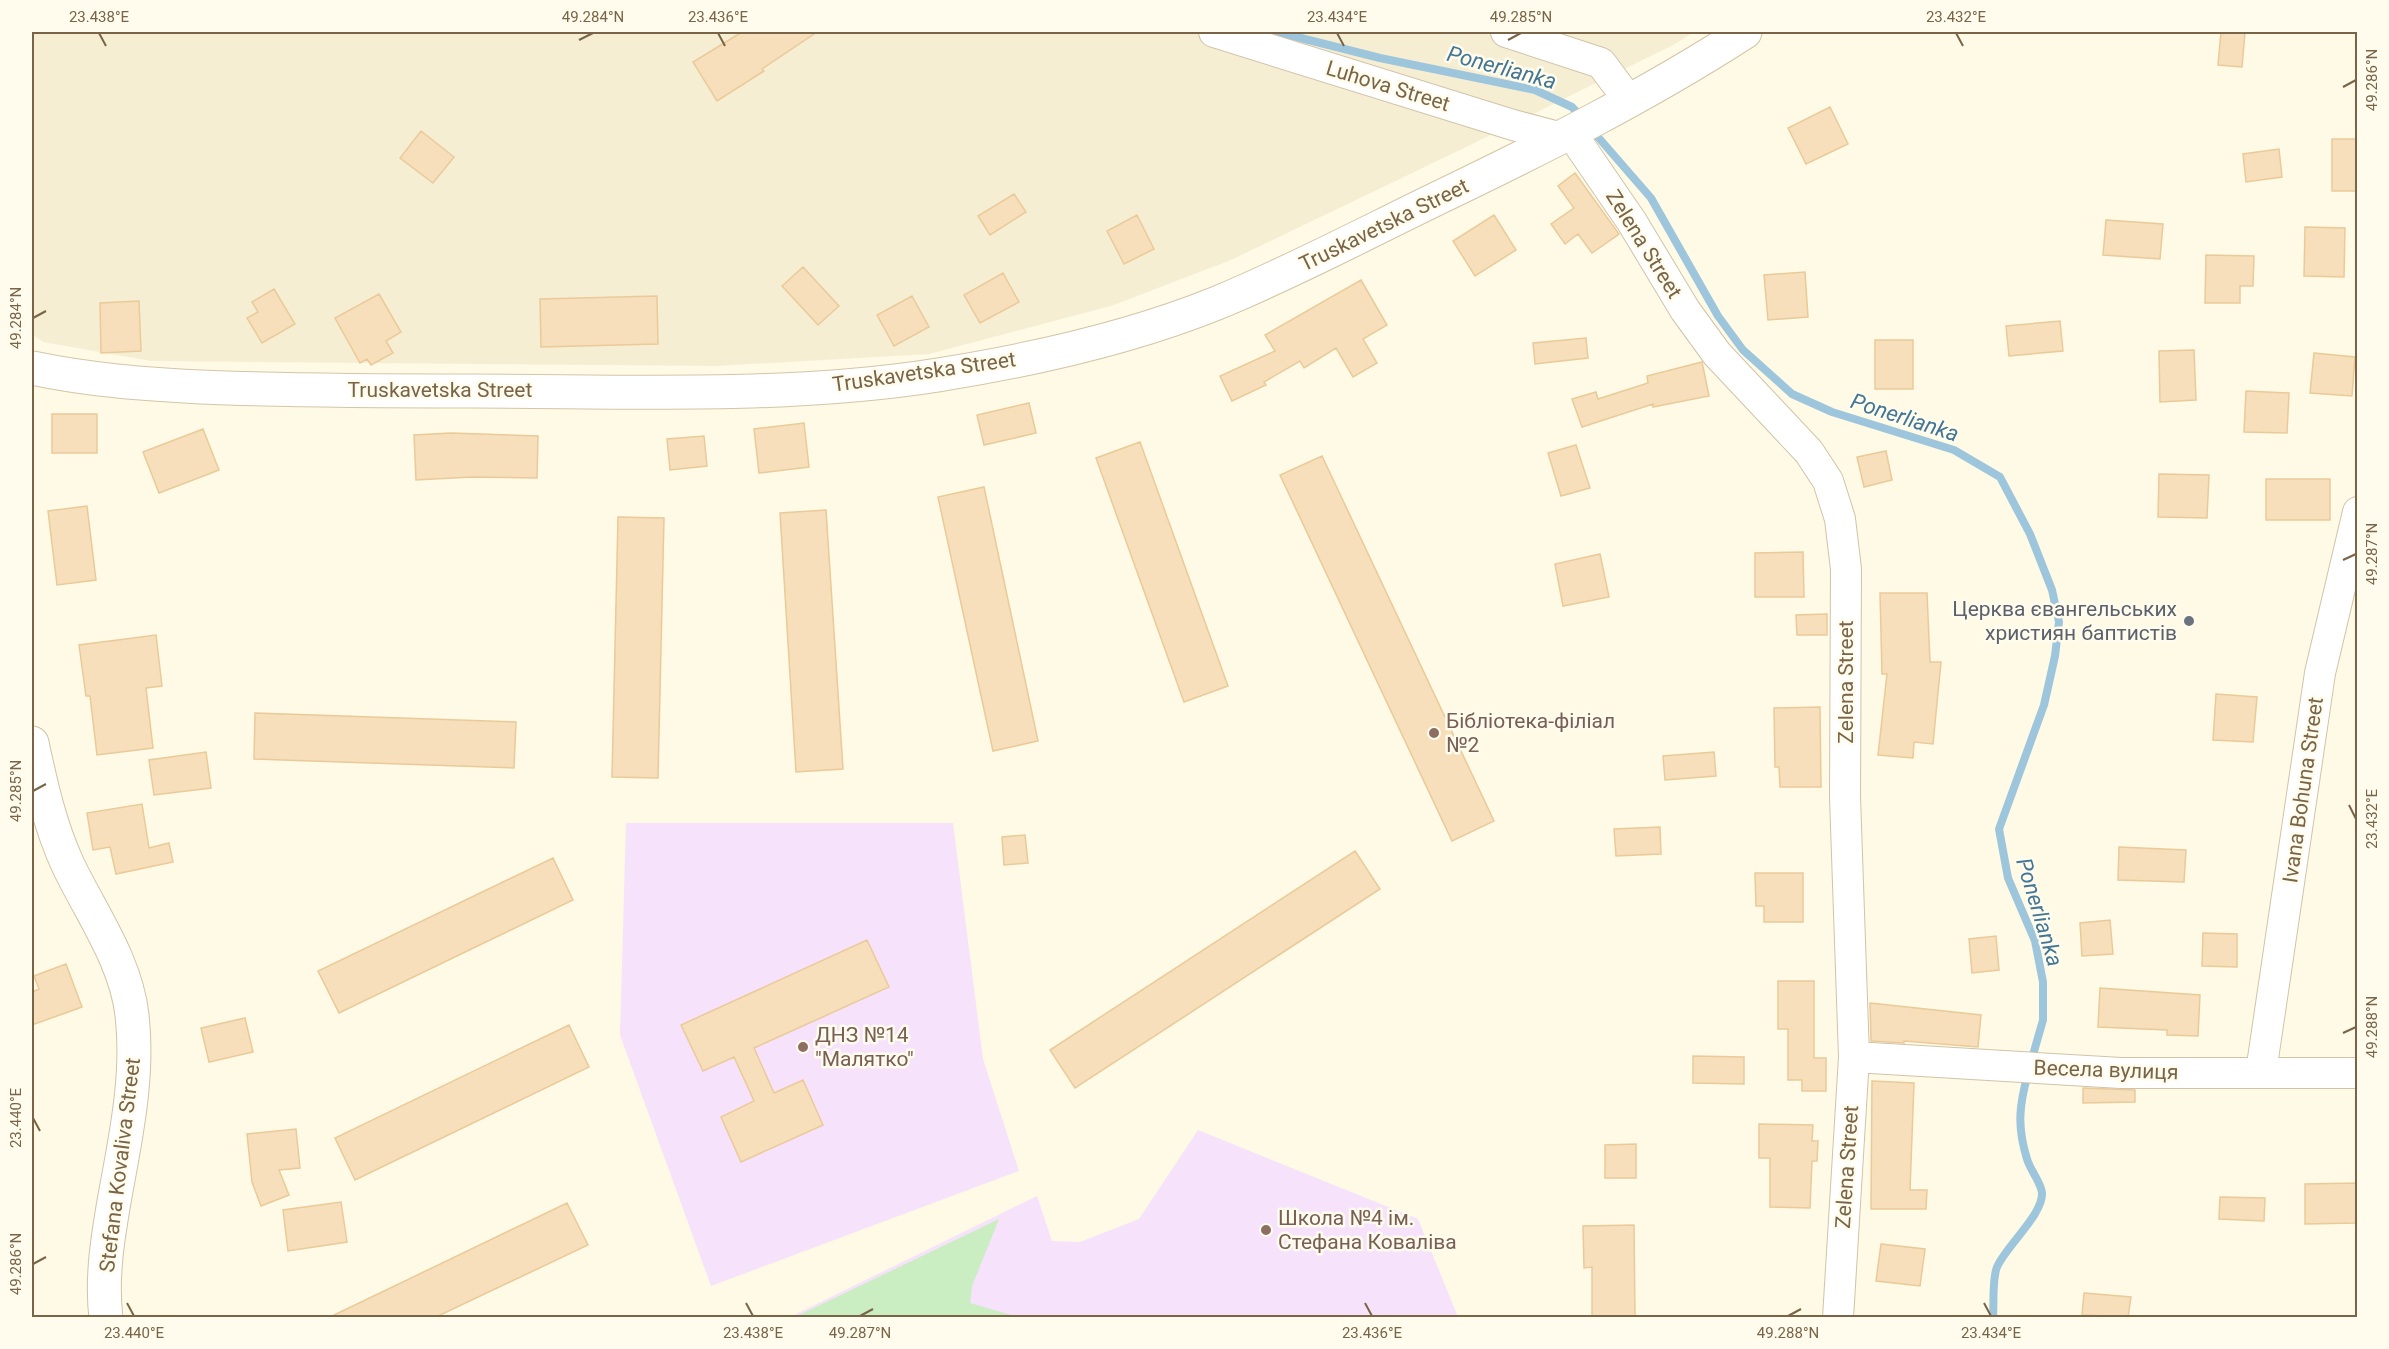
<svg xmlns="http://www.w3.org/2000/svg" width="2389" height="1349" viewBox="0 0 2389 1349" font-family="Roboto,sans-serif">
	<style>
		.residential { fill: #f6eed3 }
		.education { fill: #f7e2fb }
		.green { fill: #caedc2 }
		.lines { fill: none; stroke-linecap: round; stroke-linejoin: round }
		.stream { stroke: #9dc5dc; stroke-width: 8 }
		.building { fill: #f6dfba; stroke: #eaca99; stroke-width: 1.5 }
		.minor-casing { stroke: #d1c3a9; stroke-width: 32 }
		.tertiary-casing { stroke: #d1c3a9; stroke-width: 35 }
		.secondary-casing { stroke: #d4c5a7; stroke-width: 35 }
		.minor { stroke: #fff; stroke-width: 30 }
		.tertiary { stroke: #fff; stroke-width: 33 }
		.secondary { stroke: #fff; stroke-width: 33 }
		.ticks { fill: none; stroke: #7a6447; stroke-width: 2 }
		.worship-dot { fill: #6b7280; stroke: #fffced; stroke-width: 2 }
		.education-dot { fill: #8d6e63; stroke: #fffced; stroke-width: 2 }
		.labels { text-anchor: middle; stroke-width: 5; stroke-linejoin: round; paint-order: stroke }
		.street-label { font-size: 21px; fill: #7a6447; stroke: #fffced }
		.worship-label { font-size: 21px; fill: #5b616d; stroke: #fffced; text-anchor: end }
		.education-label { font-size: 21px; fill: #785e54; stroke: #fffced; text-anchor: start }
		.water-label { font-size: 22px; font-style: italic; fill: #427696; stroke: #fffced }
		.neatline { fill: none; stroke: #7a6447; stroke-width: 2 }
		.ticks-label { font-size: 15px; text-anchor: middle; fill: #7a6447 }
	</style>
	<rect width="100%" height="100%" fill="#fefae5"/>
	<path class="residential" d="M 32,32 L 1694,32 L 1673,45 L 1462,149 L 1231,260 L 1111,306 L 929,354 L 716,366 L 151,361 L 43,342 L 32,334 Z"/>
	<path class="education" d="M 626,823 L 953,823 L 983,1059 L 1019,1171 L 711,1286 L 620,1035 Z
		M 1198,1130 L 1418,1219 L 1458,1317 L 788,1318 L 1037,1196 L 1052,1241 L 1080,1242 L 1139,1219 Z"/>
	<path class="green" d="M 999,1219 L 972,1286 L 970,1303 L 1018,1317 L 795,1317 Z"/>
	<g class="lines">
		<path class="stream" d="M 1277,32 L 1380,58 L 1535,90 L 1572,107 L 1582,118
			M 1591,129 L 1651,198 L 1718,316 L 1743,350 L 1792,394 L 1832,412 L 1954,450 L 2000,477 L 2030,534 L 2052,590 L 2059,622 L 2055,656 L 2044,705 L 1999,829 L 2008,878 L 2035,941 L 2043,982 L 2043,1020 L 2031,1062
			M 1993,1318 C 1994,1304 1992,1279 1997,1267 C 2006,1246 2043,1215 2042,1193 C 2041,1182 2030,1170 2027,1159 C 2017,1127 2019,1105 2028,1074"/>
	</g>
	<path class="building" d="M 742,32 L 817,32 L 762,69 L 764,71 L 717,101 L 693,62 Z
		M 2221,32 L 2245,32 L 2242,67 L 2218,65 Z
		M 1830,107 L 1848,144 L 1806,164 L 1788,128 Z
		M 421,131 L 454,157 L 433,183 L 400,158 Z
		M 2332,139 L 2358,139 L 2358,191 L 2332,191 Z
		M 2279,149 L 2282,177 L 2246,182 L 2243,154 Z
		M 1575,173 L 1619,234 L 1592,253 L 1578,234 L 1565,244 L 1551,224 L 1574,208 L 1558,186 Z
		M 1014,194 L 1026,212 L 990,235 L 978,216 Z
		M 1137,215 L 1154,249 L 1124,264 L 1107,231 Z
		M 1494,215 L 1516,250 L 1475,276 L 1453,241 Z
		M 2106,220 L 2163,224 L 2160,259 L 2103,255 Z
		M 2305,227 L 2345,228 L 2344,277 L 2304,276 Z
		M 2206,255 L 2254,256 L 2253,286 L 2240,286 L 2240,303 L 2205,303 Z
		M 803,267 L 839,306 L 818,325 L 782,286 Z
		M 1805,272 L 1808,317 L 1768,320 L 1764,275 Z
		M 1003,273 L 1019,302 L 980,323 L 964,295 Z
		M 1361,280 L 1387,325 L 1363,339 L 1377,363 L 1353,377 L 1336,348 L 1304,368 L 1300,361 L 1264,382 L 1266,385 L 1232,401 L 1220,376 L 1275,351 L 1265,335 Z
		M 274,289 L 295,324 L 262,343 L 247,318 L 258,312 L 252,302 Z
		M 379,294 L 401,332 L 386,341 L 393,353 L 371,365 L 367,359 L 360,363 L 335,318 Z
		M 657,296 L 658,344 L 541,347 L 540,299 Z
		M 912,296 L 929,327 L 894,346 L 877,315 Z
		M 139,301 L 141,351 L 101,353 L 100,303 Z
		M 2060,321 L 2063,351 L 2009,356 L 2006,326 Z
		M 1586,338 L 1588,358 L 1535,364 L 1533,343 Z
		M 1875,340 L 1913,340 L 1913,389 L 1875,389 Z
		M 2194,350 L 2196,400 L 2160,402 L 2159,351 Z
		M 2314,353 L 2355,357 L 2352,396 L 2310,393 Z
		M 1702,362 L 1709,396 L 1653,407 L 1653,404 L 1582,427 L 1572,399 L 1596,392 L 1598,399 L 1648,383 L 1647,376 Z
		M 2246,391 L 2289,393 L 2287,433 L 2244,432 Z
		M 1029,403 L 1036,433 L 984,445 L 977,415 Z
		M 52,414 L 97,414 L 97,453 L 52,453 Z
		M 804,423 L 809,467 L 759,473 L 754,429 Z
		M 203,429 L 219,470 L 159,493 L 143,452 Z
		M 451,433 L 538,436 L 537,478 L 472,477 L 416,480 L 414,435 Z
		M 704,436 L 707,466 L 670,470 L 667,439 Z
		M 1140,442 L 1228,686 L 1184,702 L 1096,458 Z
		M 1576,445 L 1590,488 L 1561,496 L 1548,453 Z
		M 1886,451 L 1892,480 L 1864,487 L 1857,457 Z
		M 1322,456 L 1494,821 L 1452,841 L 1280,475 Z
		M 2159,474 L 2209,475 L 2207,518 L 2158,517 Z
		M 2266,479 L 2330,479 L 2330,520 L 2266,520 Z
		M 984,487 L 1038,741 L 993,751 L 938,497 Z
		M 87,506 L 96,580 L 57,585 L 48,511 Z
		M 826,510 L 843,769 L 796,772 L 780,513 Z
		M 618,517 L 664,518 L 658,778 L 612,777 Z
		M 1803,552 L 1804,597 L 1755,597 L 1755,553 Z
		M 1600,554 L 1609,597 L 1563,606 L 1555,564 Z
		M 1880,593 L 1927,593 L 1930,662 L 1941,662 L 1933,744 L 1914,742 L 1913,758 L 1878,755 L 1887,674 L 1882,674 Z
		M 1827,614 L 1827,635 L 1797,635 L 1796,615 Z
		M 156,635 L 162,686 L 146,688 L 153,748 L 97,755 L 90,696 L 86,696 L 79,645 Z
		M 2216,694 L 2257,697 L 2253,742 L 2213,740 Z
		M 1820,707 L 1821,787 L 1780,787 L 1779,767 L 1775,767 L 1774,708 Z
		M 255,713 L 516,722 L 514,768 L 254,759 Z
		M 206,752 L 211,788 L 154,795 L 149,760 Z
		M 1714,752 L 1716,776 L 1665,780 L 1663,756 Z
		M 142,804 L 149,848 L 169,843 L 173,862 L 116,874 L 110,847 L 93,850 L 87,813 Z
		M 1660,827 L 1661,854 L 1616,856 L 1614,829 Z
		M 1025,835 L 1028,863 L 1004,865 L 1002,837 Z
		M 2119,847 L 2186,850 L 2184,882 L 2118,880 Z
		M 1355,851 L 1380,889 L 1075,1088 L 1050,1050 Z
		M 553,858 L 573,900 L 339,1013 L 318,971 Z
		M 1755,873 L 1803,873 L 1803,922 L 1764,922 L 1764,906 L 1756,906 Z
		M 2110,920 L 2113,954 L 2082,956 L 2080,923 Z
		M 2203,933 L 2237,934 L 2237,967 L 2202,966 Z
		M 1996,936 L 1999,970 L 1972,973 L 1969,939 Z
		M 867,940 L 889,987 L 754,1048 L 774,1093 L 803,1080 L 823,1125 L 741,1162 L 721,1117 L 754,1101 L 734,1057 L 703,1071 L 681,1025 Z
		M 66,964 L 82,1007 L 32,1025 L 32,992 L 39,989 L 34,976 Z
		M 1778,981 L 1814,981 L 1814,1058 L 1826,1058 L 1826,1091 L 1802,1091 L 1802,1080 L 1788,1080 L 1788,1029 L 1778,1029 Z
		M 2100,988 L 2200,995 L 2198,1036 L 2167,1035 L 2167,1030 L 2098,1027 Z
		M 1870,1003 L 1981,1015 L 1978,1047 L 1904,1041 L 1904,1043 L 1871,1041 Z
		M 245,1018 L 253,1052 L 209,1062 L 201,1028 Z
		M 569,1025 L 589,1067 L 355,1180 L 335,1138 Z
		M 1693,1056 L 1744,1057 L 1744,1084 L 1693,1083 Z
		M 1872,1081 L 1914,1083 L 1910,1190 L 1927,1190 L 1926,1209 L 1871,1209 Z
		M 2083,1088 L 2135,1090 L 2135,1102 L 2083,1103 Z
		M 1759,1124 L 1813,1125 L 1812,1141 L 1818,1141 L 1817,1161 L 1812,1161 L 1810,1208 L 1770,1207 L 1770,1158 L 1759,1158 Z
		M 296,1129 L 300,1168 L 279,1170 L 289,1195 L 261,1206 L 252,1182 L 247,1134 Z
		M 1636,1144 L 1636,1178 L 1605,1178 L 1605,1145 Z
		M 2358,1183 L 2358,1223 L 2305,1224 L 2305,1184 Z
		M 2220,1197 L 2265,1198 L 2264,1221 L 2219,1219 Z
		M 341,1202 L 347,1242 L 288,1251 L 283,1210 Z
		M 567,1203 L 588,1245 L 436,1317 L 330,1317 Z
		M 1634,1225 L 1635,1317 L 1592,1317 L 1592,1267 L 1584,1268 L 1583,1226 Z
		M 1881,1244 L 1925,1249 L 1920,1286 L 1876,1281 Z
		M 2084,1293 L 2131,1297 L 2128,1317 L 2082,1315 Z"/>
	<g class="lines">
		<defs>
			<path id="minor" d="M 1214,32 L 1513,125 L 1562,138
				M 1506,32 L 1601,63 L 1630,102
				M 1571,133 L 1632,222 L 1685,310 L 1717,354 L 1809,452 L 1828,481 L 1840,519 L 1846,569 L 1845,797 L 1854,1057 L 1838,1318
				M 1854,1057 L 2121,1073 L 2358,1073
				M 2261,1072 L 2320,673 L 2358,512"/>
			<path id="tertiary" d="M 32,743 C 41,785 50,826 68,865 C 91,913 126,961 132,1015 C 139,1075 126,1136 115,1196 C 108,1236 101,1277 106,1318"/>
			<path id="secondary" d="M 32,368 C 90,380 142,384 201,387 C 291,391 381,391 471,391 C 625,391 786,399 938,375 C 1032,360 1128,339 1217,303 C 1292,272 1364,234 1436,199 C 1542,148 1646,96 1745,32"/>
		</defs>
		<use href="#minor" class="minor-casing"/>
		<use href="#tertiary" class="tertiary-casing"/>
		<use href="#secondary" class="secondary-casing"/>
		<use href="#minor" class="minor"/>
		<use href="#tertiary" class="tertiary"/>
		<use href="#secondary" class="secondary"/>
	</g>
	<path class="ticks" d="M 99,33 L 106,46M 718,33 L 725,46M 1337,33 L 1344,46M 1956,33 L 1963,46M 579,40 L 593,33M 1508,40 L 1521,33M 2343,87 L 2356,80M 33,318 L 46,311M 2343,560 L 2356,554M 33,791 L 46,784M 2349,805 L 2356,819M 2343,1033 L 2356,1027M 33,1118 L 40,1131M 33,1264 L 46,1257M 127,1303 L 134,1316M 746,1303 L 753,1316M 1365,1303 L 1372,1316M 1984,1303 L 1991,1316M 860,1316 L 873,1309M 1788,1316 L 1801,1309"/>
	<circle class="worship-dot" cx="2189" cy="621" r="6"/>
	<g class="education-dot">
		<circle cx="1434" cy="733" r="6"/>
		<circle cx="803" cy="1047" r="6"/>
		<circle cx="1266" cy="1230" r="6"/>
	</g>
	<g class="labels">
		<g class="street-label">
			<text transform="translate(1388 86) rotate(17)" y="7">Luhova Street</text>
			<text transform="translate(1384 225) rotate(-26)" y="7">Truskavetska Street</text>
			<text transform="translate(1644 244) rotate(58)" y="7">Zelena Street</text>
			<text transform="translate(924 372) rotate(-8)" y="7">Truskavetska Street</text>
			<text x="440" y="397">Truskavetska Street</text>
			<text transform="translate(1846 682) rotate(-90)" y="7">Zelena Street</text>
			<text transform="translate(2303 790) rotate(-82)" y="7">Ivana Bohuna Street</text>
			<text transform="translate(2106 1070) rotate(2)" y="7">Весела вулиця</text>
			<text transform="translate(120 1165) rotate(-83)" y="7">Stefana Kovaliva Street</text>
			<text transform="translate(1847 1167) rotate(-86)" y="7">Zelena Street</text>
		</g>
		<g class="worship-label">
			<text x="2177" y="616">Церква євангельських<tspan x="2177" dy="24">християн баптистів</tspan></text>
		</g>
		<g class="education-label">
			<text x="1446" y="728">Бібліотека-філіал<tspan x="1446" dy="24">№2</tspan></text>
			<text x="815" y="1042">ДНЗ №14<tspan x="815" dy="24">"Малятко"</tspan></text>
			<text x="1278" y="1225">Школа №4 ім.<tspan x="1278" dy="24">Стефана Коваліва</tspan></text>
		</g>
		<g class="water-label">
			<text transform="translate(1502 67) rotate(15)" y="8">Ponerlianka</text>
			<text transform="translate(1905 417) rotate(18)" y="8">Ponerlianka</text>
			<text transform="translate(2040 912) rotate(73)" y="8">Ponerlianka</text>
		</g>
	</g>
	<rect width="2389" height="1349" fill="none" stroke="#fffced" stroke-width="66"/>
	<rect x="33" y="33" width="2323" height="1283" class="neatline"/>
	<g class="ticks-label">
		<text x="99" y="22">23.438°E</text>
		<text x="593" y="22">49.284°N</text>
		<text x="718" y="22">23.436°E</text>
		<text x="1337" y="22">23.434°E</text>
		<text x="1521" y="22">49.285°N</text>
		<text x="1956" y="22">23.432°E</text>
		<text transform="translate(2372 80) rotate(-90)" y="5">49.286°N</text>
		<text transform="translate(16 318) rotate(-90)" y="5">49.284°N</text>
		<text transform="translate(2372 554) rotate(-90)" y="5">49.287°N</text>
		<text transform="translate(16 791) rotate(-90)" y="5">49.285°N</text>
		<text transform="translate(2372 819) rotate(-90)" y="5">23.432°E</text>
		<text transform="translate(2372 1027) rotate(-90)" y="5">49.288°N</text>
		<text transform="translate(16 1118) rotate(-90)" y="5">23.440°E</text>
		<text transform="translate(16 1264) rotate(-90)" y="5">49.286°N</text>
		<text x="134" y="1338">23.440°E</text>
		<text x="753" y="1338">23.438°E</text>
		<text x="860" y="1338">49.287°N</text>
		<text x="1372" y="1338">23.436°E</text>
		<text x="1788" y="1338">49.288°N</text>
		<text x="1991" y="1338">23.434°E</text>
	</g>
</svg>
